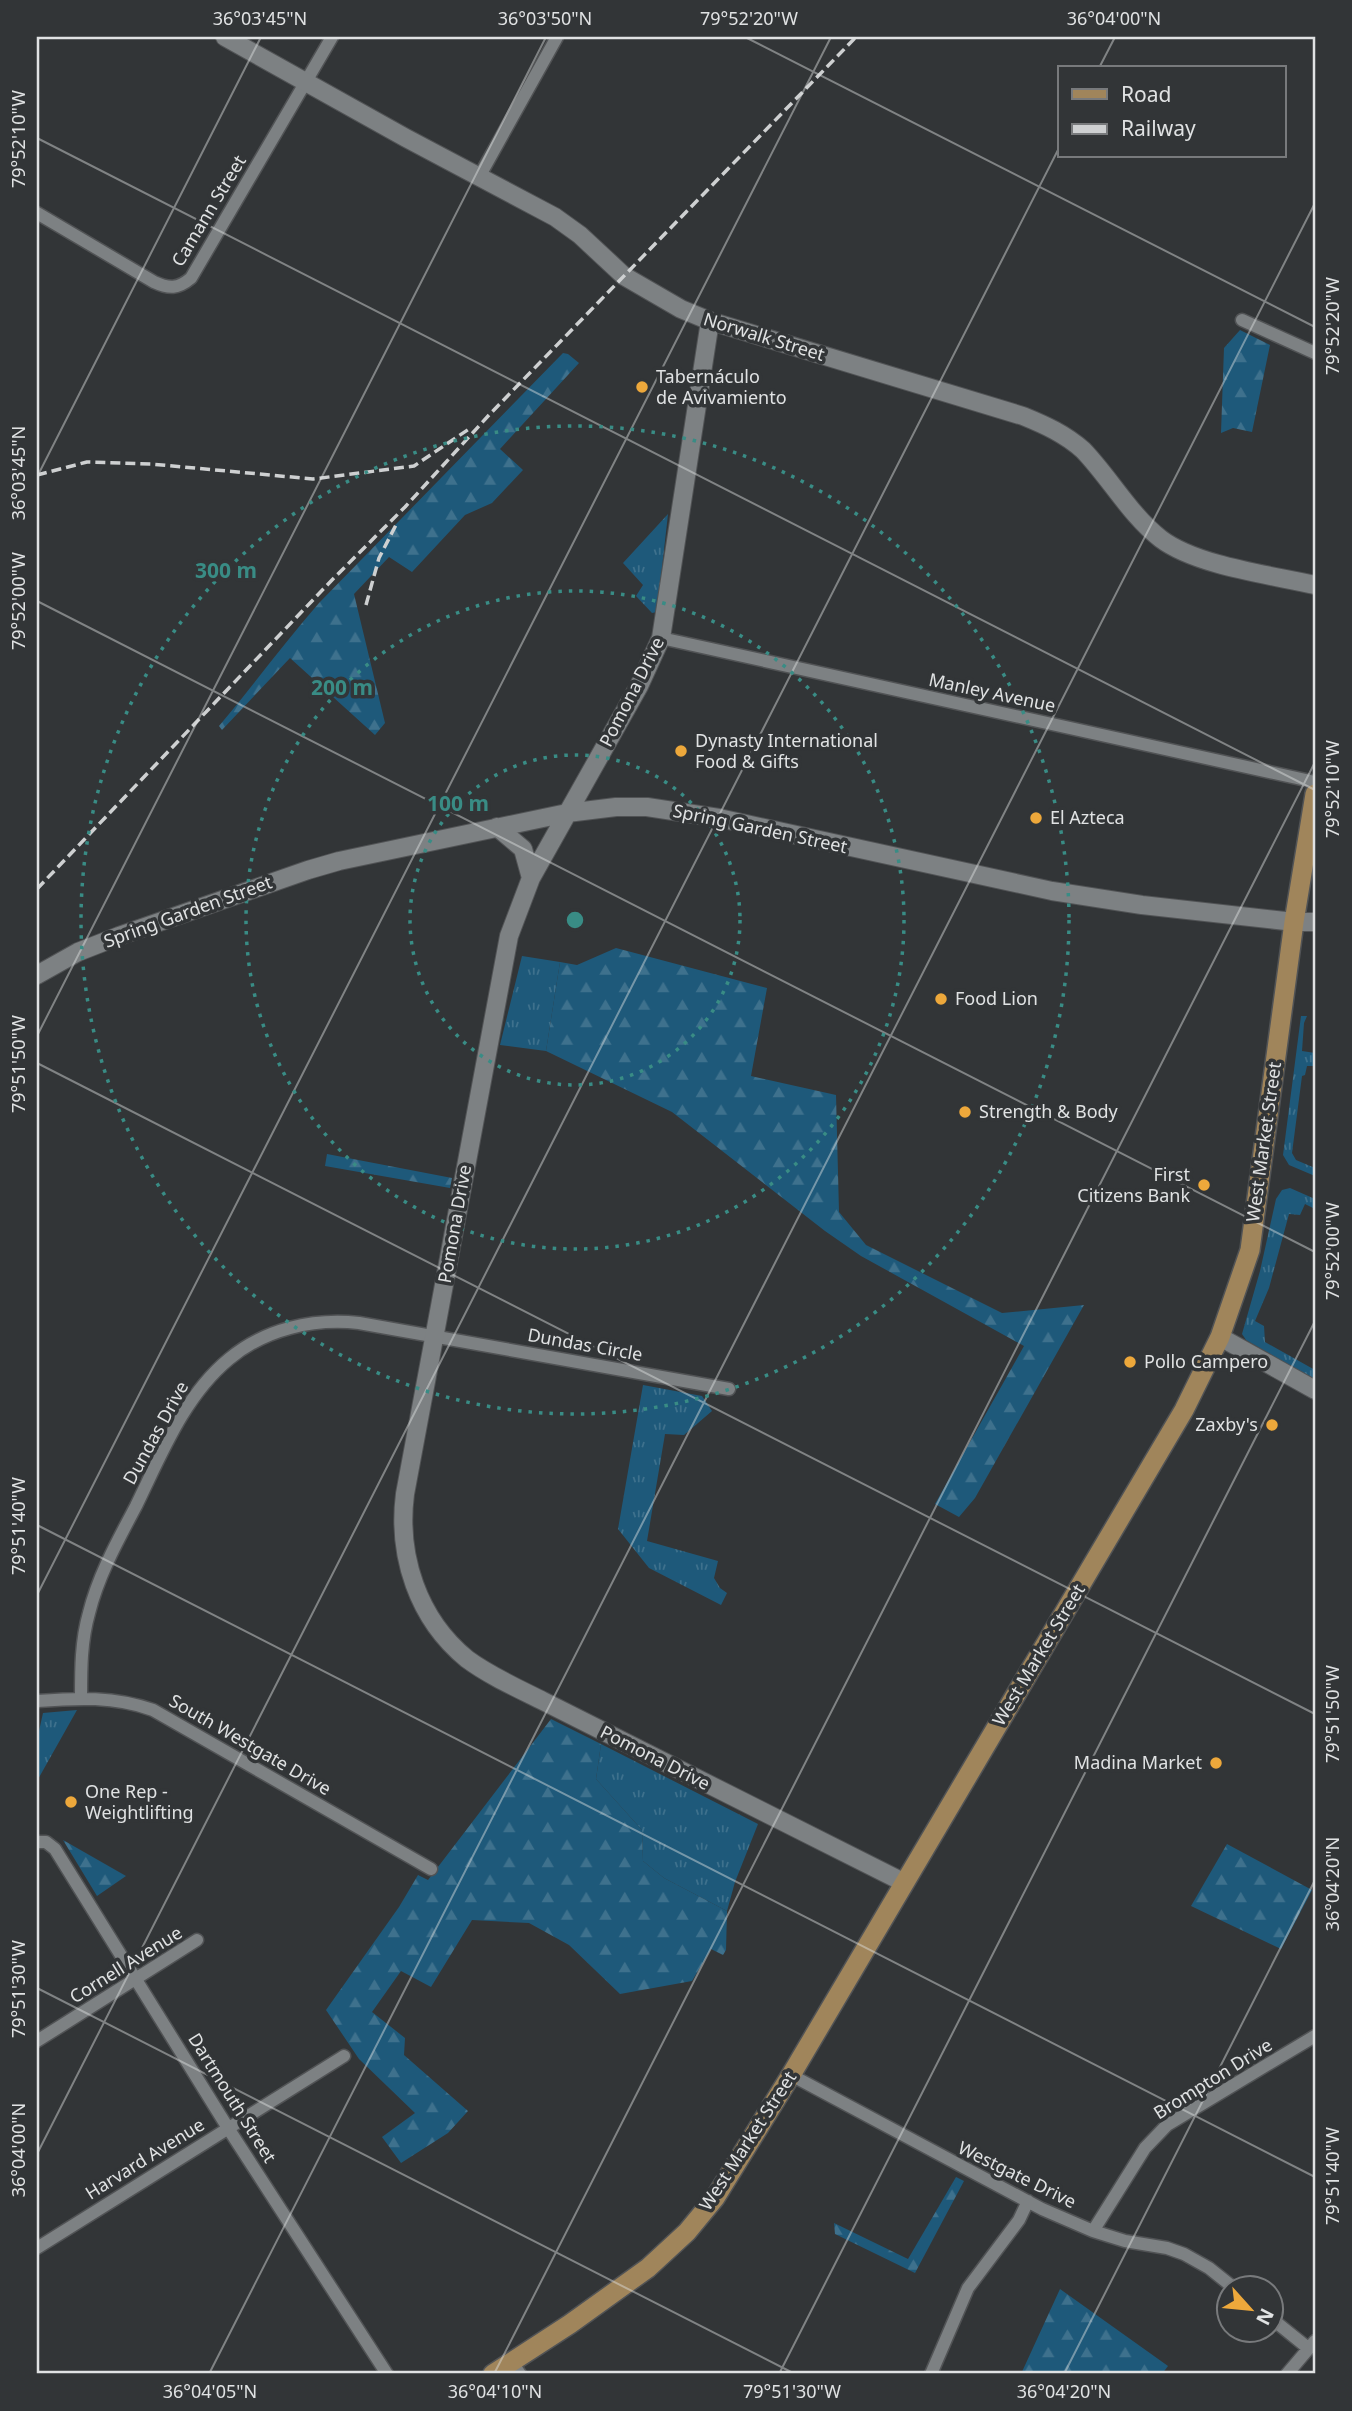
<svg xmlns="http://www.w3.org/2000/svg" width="1352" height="2411" viewBox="0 0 1352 2411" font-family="'Noto Sans',sans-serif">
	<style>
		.grass { fill: url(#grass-tufts) }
		.forest { fill: url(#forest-firs) }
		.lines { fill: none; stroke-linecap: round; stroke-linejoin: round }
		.street-casing { stroke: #515355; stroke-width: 15 }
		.secondary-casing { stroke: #515355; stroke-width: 20 }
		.primary-casing { stroke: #515355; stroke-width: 22 }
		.street { stroke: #7d8183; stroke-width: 12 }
		.secondary { stroke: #7d8183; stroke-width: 18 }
		.primary { stroke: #a0855b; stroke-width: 19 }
		.rail { stroke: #ced0d1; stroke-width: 3.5; stroke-dasharray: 10 5; stroke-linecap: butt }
		.ticks { fill: none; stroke: #e0e2e3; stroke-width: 2; stroke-opacity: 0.45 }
		.ring { fill: none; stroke: #398c85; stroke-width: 3.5; stroke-dasharray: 3.5 7 }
		.poi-dot { fill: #eda83b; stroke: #323537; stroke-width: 2.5 }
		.labels { text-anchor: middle; stroke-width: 7; stroke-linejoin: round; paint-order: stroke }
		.street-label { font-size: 18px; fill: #e0e2e3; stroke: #323537 }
		.poi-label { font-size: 18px; fill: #e0e2e3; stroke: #323537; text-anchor: start }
		.centre { fill: #398c85; stroke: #323537; stroke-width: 3.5 }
		.ring-label { font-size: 21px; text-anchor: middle; font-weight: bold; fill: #398c85; stroke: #323537; stroke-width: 7; stroke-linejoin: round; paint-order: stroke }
		.neatline { fill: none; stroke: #e0e2e3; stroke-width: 2.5 }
		.ticks-label { font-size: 18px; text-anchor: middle; fill: #e0e2e3 }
	</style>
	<defs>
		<pattern id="grass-tufts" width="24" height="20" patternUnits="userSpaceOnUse" patternTransform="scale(1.75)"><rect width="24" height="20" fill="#1e597a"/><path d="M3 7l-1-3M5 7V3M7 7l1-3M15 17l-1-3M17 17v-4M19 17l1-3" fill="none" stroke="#3e718d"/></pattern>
		<pattern id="forest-firs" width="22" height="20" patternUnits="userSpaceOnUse" patternTransform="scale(1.75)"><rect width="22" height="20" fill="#1e597a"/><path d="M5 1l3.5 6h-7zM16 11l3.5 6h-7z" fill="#3e718d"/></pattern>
	</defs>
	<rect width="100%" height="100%" fill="#323537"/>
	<path class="grass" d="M 668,514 L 657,612 L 652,613 L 636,596 L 643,585 L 623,563 Z
		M 522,956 L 560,962 L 546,1051 L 500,1045 Z
		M 1301,1016 L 1307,1016 L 1304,1023 L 1302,1051 L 1315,1053 L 1315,1066 L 1307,1066 L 1305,1075 L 1302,1076 L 1292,1153 L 1296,1160 L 1315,1168 L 1315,1176 L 1289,1165 L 1283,1155 Z
		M 1290,1188 L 1315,1199 L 1315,1209 L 1305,1204 L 1300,1215 L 1289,1214 L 1269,1288 L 1255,1321 L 1264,1326 L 1265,1342 L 1315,1370 L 1315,1380 L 1246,1340 L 1242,1334 L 1260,1271 L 1276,1199 L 1282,1190 Z
		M 643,1385 L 702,1396 L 712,1411 L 684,1435 L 665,1434 L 647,1541 L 718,1561 L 714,1578 L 720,1588 L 727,1593 L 721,1605 L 649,1568 L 618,1529 Z
		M 77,1710 L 37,1781 L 37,1740 L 43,1713 Z
		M 601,1744 L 758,1824 L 735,1882 L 727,1911 L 664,1878 L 643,1861 L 642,1830 L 596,1779 Z"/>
	<path class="forest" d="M 1240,330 L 1270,345 L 1252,432 L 1233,428 L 1221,433 L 1224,348 Z
		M 563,353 L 568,354 L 579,363 L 500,449 L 523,470 L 492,503 L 465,515 L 412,572 L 389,557 L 354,594 L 385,723 L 375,735 L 290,658 L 222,730 L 219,726 C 253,686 284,643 319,603 Z
		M 616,948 L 767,988 L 751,1076 L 836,1095 L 839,1212 L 866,1245 L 1002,1313 L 1084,1305 L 975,1498 L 959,1517 L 935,1504 L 1024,1346 L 861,1256 L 825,1231 L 672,1112 L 546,1051 L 560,962 L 577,965 Z
		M 327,1154 L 452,1178 L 450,1188 L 325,1166 Z
		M 551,1719 L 601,1744 L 596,1779 L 642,1830 L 643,1861 L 664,1878 L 727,1911 L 726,1950 L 723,1955 L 711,1949 L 692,1981 L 620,1994 L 569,1945 L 529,1923 L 472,1920 L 431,1987 L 401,1971 L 372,2012 L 405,2038 L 404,2055 L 468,2111 L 448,2133 L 401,2163 L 382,2137 L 415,2113 L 359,2059 L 326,2010 L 399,1907 L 418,1875 L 428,1880 Z
		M 63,1840 L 126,1876 L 97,1896 Z
		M 1227,1844 L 1312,1890 L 1281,1949 L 1191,1906 Z
		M 956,2177 L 964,2181 L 915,2273 L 835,2234 L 834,2223 L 908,2259 Z
		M 1060,2289 L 1168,2366 L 1162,2374 L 1021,2374 Z"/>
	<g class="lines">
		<defs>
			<path id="street" d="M 479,177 L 557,37
				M 37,213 L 154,282 C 169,289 178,289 191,278 L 332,37
				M 1242,320 L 1315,353
				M 661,638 L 1315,782
				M 81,1697 C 81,1669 81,1641 89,1613 C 98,1576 118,1540 136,1506 C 161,1455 184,1396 229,1359 C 265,1329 313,1318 359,1323 L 729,1389
				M 37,1701 C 77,1698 114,1696 153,1710 L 431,1869
				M 37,1842 L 46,1842 L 55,1849 L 228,2128 L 387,2374
				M 37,2041 L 197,1940
				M 791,2075 L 1042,2209 L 1093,2231 L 1125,2241 L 1167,2248 L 1184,2254 L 1209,2268 L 1234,2288
				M 1093,2231 L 1145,2148 L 1167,2125 L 1315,2036
				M 37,2248 L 344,2056
				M 1272,2319 L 1308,2348
				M 512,2362 L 520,2374
				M 931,2374 L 968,2288 L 1019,2220 L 1028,2201
				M 1287,2374 L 1315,2341"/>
			<path id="secondary" d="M 225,37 L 406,138 L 555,217 L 580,235 L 624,276 L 681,309 L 710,321 L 1023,416 C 1045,425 1065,434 1083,450 C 1110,478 1130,515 1161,539 C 1197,566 1271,575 1315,585
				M 710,321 L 661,638 L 639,686 L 531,878 L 509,936 L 405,1494 C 397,1556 418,1619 467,1659 C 490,1676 517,1688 543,1701 L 903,1882
				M 497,827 L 523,849 L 531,878
				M 37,975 L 78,952 L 119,936 L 308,870 L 339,861 L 567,813 L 616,807 L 647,807 L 719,818 L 1052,891 L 1142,905 L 1294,922 L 1315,922
				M 1220,1337 L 1315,1390"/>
			<path id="primary" d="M 493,2374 L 570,2324 L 648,2268 L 687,2232 L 715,2198 L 791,2075 L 1184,1410 L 1220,1337 L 1250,1250 L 1294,922 L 1315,794"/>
		</defs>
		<use href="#street" class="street-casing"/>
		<use href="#secondary" class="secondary-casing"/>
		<use href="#primary" class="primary-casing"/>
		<use href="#street" class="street"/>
		<use href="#secondary" class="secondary"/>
		<use href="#primary" class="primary"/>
		<path class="rail" d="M 37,475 L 87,462 L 151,464 L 313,479 L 414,466 L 469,429
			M 366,605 L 379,558 L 397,523
			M 37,889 L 332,580 L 405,507 L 489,415 L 856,37"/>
	</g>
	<path class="ticks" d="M 745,37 L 1315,327M 1099,68 L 1115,37M 37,138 L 1315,790M 37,477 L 261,37M 37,601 L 1315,1252M 37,1036 L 546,37M 37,1063 L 1315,1714M 37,1525 L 1315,2177M 37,1595 L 831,37M 37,1988 L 795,2374M 37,2154 L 1060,146M 209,2374 L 1315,203M 494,2374 L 1315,762M 779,2374 L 1315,1321M 1064,2374 L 1315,1880"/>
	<g class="ring">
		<circle cx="575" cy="920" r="165"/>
		<circle cx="575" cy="920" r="329"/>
		<circle cx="575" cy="920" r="494"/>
	</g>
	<g class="poi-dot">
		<circle cx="642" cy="387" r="7"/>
		<circle cx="681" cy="751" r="7"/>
		<circle cx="1036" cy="818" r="7"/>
		<circle cx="941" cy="999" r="7"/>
		<circle cx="965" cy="1112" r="7"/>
		<circle cx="1204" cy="1185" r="7"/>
		<circle cx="1130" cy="1362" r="7"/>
		<circle cx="1272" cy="1425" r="7"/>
		<circle cx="1216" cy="1763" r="7"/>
		<circle cx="71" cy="1802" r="7"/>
	</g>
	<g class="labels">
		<g class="street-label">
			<text transform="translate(209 211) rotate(-59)" y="6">Camann Street</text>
			<text transform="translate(764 337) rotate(17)" y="6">Norwalk Street</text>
			<text transform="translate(632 692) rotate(-63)" y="6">Pomona Drive</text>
			<text transform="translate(992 693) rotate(12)" y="6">Manley Avenue</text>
			<text transform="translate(760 829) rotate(12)" y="6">Spring Garden Street</text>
			<text transform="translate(188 912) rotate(-20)" y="6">Spring Garden Street</text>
			<text transform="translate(1264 1142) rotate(-82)" y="6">West Market Street</text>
			<text transform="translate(455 1224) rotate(-80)" y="6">Pomona Drive</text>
			<text transform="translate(585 1345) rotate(10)" y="6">Dundas Circle</text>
			<text transform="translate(156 1433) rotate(-61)" y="6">Dundas Drive</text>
			<text transform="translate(1039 1655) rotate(-59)" y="6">West Market Street</text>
			<text transform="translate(250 1745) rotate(30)" y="6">South Westgate Drive</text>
			<text transform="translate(655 1758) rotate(27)" y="6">Pomona Drive</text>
			<text transform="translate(126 1965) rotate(-32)" y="6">Cornell Avenue</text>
			<text transform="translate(1213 2079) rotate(-32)" y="6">Brompton Drive</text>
			<text transform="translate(232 2098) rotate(58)" y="6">Dartmouth Street</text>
			<text transform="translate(748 2141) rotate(-57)" y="6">West Market Street</text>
			<text transform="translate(145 2159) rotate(-32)" y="6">Harvard Avenue</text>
			<text transform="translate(1017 2175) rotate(26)" y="6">Westgate Drive</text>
		</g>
		<g class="poi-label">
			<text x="656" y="383">Tabernáculo<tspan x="656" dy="21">de Avivamiento</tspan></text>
			<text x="695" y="747">Dynasty International<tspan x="695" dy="21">Food &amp; Gifts</tspan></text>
			<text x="1050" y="824">El Azteca</text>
			<text x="955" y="1005">Food Lion</text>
			<text x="979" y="1118">Strength &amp; Body</text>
			<text x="1190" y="1181" text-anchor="end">First<tspan x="1190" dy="21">Citizens Bank</tspan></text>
			<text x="1144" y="1368">Pollo Campero</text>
			<text x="1258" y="1431" text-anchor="end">Zaxby's</text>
			<text x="1202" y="1769" text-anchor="end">Madina Market</text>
			<text x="85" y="1798">One Rep -<tspan x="85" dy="21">Weightlifting</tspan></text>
		</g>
	</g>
	<circle cx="575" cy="920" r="10" class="centre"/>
	<g class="ring-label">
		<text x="226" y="578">300 m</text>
		<text x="342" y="695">200 m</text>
		<text x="458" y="811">100 m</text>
	</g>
	<rect width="1352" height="2411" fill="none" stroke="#323537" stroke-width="77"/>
	<rect x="1058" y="66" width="228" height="91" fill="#323537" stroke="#787a7c" stroke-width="2"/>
	<rect x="1072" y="89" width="35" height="10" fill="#a0855b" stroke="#787a7c" stroke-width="2"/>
	<text x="1121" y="102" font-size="21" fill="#e0e2e3">Road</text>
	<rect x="1072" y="124" width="35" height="10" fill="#ced0d1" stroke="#787a7c" stroke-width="2"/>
	<text x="1121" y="136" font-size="21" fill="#e0e2e3">Railway</text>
	<g transform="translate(1250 2309) rotate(117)"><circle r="33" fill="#323537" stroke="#787a7c" stroke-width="2"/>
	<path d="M0-5L12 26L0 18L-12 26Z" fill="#eda83b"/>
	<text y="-10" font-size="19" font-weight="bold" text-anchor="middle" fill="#e0e2e3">N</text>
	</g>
	<rect x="38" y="38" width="1276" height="2334" class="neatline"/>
	<g class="ticks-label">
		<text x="260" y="25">36°03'45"N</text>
		<text x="545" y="25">36°03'50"N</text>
		<text x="749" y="25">79°52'20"W</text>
		<text x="1114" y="25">36°04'00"N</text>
		<text transform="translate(19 139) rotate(-90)" y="6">79°52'10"W</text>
		<text transform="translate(1333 326) rotate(-90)" y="6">79°52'20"W</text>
		<text transform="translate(19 473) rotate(-90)" y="6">36°03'45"N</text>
		<text transform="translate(19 601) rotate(-90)" y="6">79°52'00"W</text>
		<text transform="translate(1333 789) rotate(-90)" y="6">79°52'10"W</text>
		<text transform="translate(19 1064) rotate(-90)" y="6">79°51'50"W</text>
		<text transform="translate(1333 1251) rotate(-90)" y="6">79°52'00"W</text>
		<text transform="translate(19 1526) rotate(-90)" y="6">79°51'40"W</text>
		<text transform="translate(1333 1714) rotate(-90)" y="6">79°51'50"W</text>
		<text transform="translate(1333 1884) rotate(-90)" y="6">36°04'20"N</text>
		<text transform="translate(19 1989) rotate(-90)" y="6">79°51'30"W</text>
		<text transform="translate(19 2150) rotate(-90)" y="6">36°04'00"N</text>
		<text transform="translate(1333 2176) rotate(-90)" y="6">79°51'40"W</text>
		<text x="210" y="2398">36°04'05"N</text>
		<text x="495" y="2398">36°04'10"N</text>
		<text x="792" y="2398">79°51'30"W</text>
		<text x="1064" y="2398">36°04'20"N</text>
	</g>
</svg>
